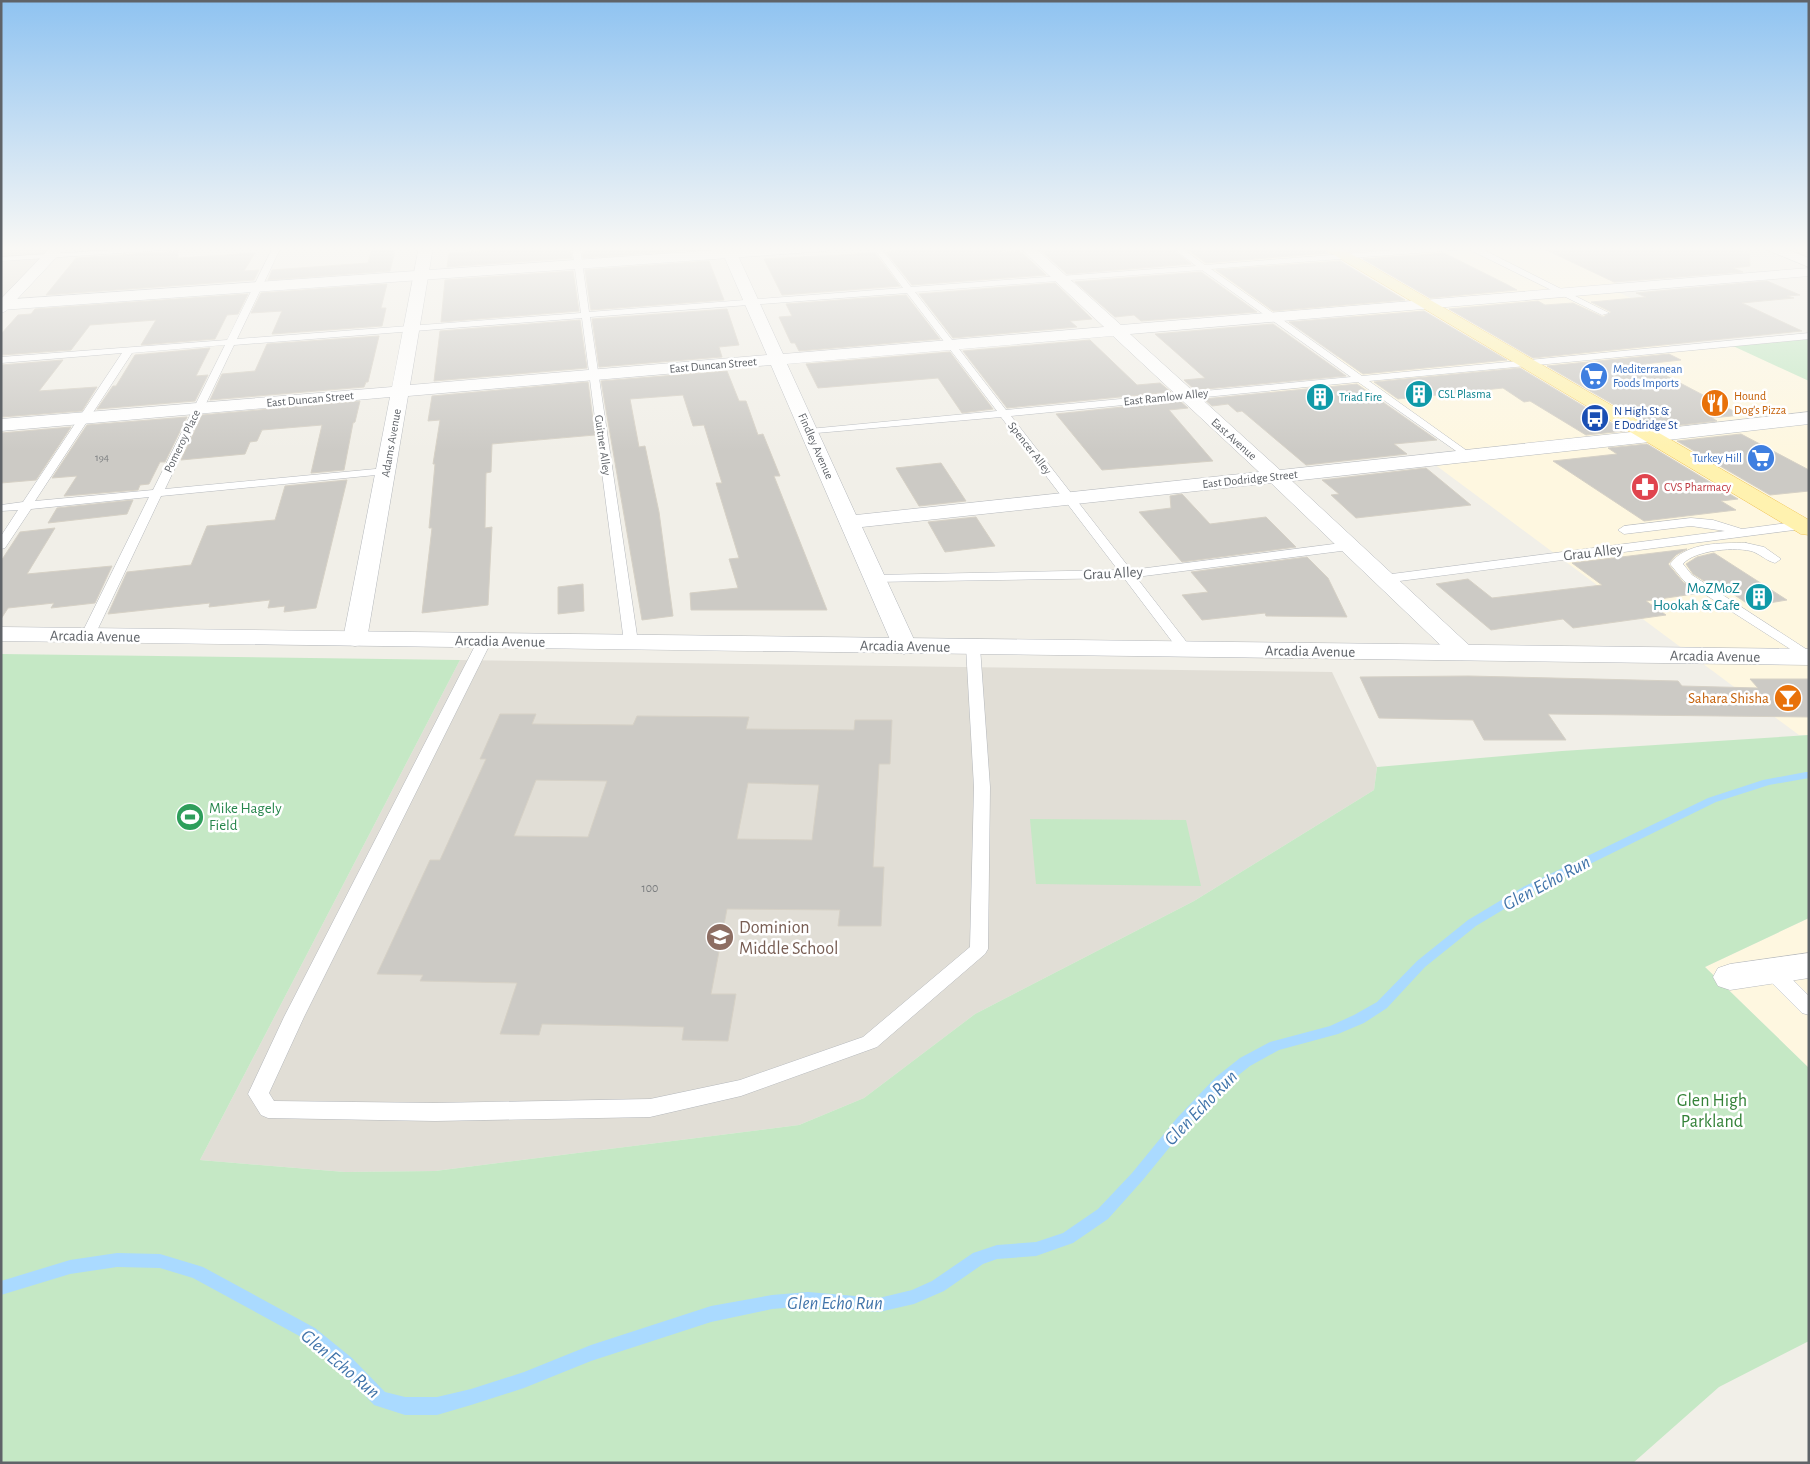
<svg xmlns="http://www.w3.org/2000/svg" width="1810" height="1464" viewBox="0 0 1810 1464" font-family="'Alegreya Sans',sans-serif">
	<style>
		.commercial { fill: #fef7e0 }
		.education { fill: #e1ded6 }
		.green { fill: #c5e8c5 }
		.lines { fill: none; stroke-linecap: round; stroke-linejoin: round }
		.stream { fill: #aadaff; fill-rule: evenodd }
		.building { fill: #cccac5; stroke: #d6d1c6; fill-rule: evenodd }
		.service-casing { stroke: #b5b8bc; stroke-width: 1 }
		.minor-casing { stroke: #b5b8bc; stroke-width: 1 }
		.tertiary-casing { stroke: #b5b8bc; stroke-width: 1 }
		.secondary-casing { stroke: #b6babf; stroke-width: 1 }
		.primary-casing { stroke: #f2c960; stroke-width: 1 }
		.service { fill: #fff; fill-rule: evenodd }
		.minor { fill: #fff; fill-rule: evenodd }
		.tertiary { fill: #fff; fill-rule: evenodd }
		.secondary { fill: #fff; fill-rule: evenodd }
		.primary { fill: #fff2af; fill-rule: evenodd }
		.labels { text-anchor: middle; stroke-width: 5; stroke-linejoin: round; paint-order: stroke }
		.far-number-label { font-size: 11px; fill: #7a7d7f }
		.far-street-label { font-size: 12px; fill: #5f6368; stroke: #fff }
		.far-shop-label { font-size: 12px; fill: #366cbe; stroke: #fff; text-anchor: start }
		.far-culture-label { font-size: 12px; fill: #0d838f; stroke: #fff; text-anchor: start }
		.far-food-label { font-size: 12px; fill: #c56008; stroke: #fff; text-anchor: start }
		.far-transit-label { font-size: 12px; fill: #164399; stroke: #fff; text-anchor: start }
		.far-health-label { font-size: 12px; fill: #be3a42; stroke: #fff; text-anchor: start }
		.number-label { font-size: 12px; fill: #7a7d7f }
		.street-label { font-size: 15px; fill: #5f6368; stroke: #fff }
		.culture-label { font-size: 15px; fill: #0d838f; stroke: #fff; text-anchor: end }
		.food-label { font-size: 15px; fill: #c56008; stroke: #fff; text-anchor: end }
		.leisure-label { font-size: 15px; fill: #27864d; stroke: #fff; text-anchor: start }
		.near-education-label { font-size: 18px; fill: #785e54; stroke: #fff; text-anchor: start }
		.near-park-label { font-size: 18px; fill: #348238; stroke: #fff }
		.near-water-label { font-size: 19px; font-style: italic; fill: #4174aa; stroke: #fff }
	</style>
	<rect width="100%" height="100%" fill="#f1efe8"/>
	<path class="commercial" d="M 1036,247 L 1538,247 L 1629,289 L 1614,290 L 1668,316 L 1618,321 L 1674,348 L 1809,335 L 1809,735 L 1799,735 L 1426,458 L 1461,455 L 1390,401 L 1294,412 L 1267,389 L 1366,379 L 1335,357 L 1421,349 L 1380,334 L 1350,315 L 1283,321 L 1183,251 L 1049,260 Z
		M 1809,918 L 1809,1068 L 1705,967 Z"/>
	<path class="education" d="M 1,247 L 59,247 L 1,305 Z
		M 460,660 L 1332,672 L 1377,767 L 1374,790 L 1194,901 L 975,1014 L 864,1098 L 799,1125 L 435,1171 L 345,1172 L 200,1160 Z"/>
	<path class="green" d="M 1809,339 L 1809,381 L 1733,346 Z
		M 1,654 L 460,660 L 200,1160 L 345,1172 L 435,1171 L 799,1125 L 864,1098 L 975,1014 L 1194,901 L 1374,790 L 1377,767 L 1562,751 L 1809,735 L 1809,918 L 1705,967 L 1809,1068 L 1809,1341 L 1719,1387 L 1633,1463 L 1,1463 Z
		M 1030,819 L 1186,820 L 1201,886 L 1036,884 Z"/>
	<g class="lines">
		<path class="stream" d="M 1806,772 L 1809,772 L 1809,778 L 1769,785 L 1716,802 L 1531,893 L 1476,926 L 1425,967 L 1387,1008 L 1364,1023 L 1338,1034 L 1279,1050 L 1250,1066 L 1226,1085 L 1187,1126 L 1142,1181 L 1108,1219 L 1073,1243 L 1036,1256 L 997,1259 L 983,1264 L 944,1291 L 914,1304 L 879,1312 L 808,1306 L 772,1309 L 711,1322 L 591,1361 L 524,1388 L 471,1405 L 437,1415 L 405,1415 L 374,1405 L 340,1370 L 303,1338 L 193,1278 L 160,1268 L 117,1267 L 70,1274 L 1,1295 L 1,1281 L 70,1260 L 117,1253 L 160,1254 L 203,1267 L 315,1328 L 352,1358 L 385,1392 L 405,1397 L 437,1397 L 471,1389 L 524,1372 L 591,1345 L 711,1306 L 772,1295 L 808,1292 L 879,1298 L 912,1290 L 932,1281 L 973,1253 L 997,1245 L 1036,1242 L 1063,1233 L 1098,1209 L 1132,1173 L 1177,1118 L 1216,1077 L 1240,1058 L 1270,1042 L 1330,1026 L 1354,1015 L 1377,1002 L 1417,961 L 1468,920 L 1523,887 L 1708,798 L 1763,780 Z"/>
	</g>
	<path class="building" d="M 372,247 L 396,247 L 390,271 L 268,280 L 272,270 L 368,263 Z
		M 558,247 L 570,247 L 572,258 L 447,267 L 449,253 Z
		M 582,247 L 703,247 L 704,249 L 583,258 Z
		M 947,247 L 999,247 L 1003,252 L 1020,251 L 1046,275 L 912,285 L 886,252 Z
		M 1067,247 L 1170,247 L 1191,264 L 1067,274 L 1039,249 Z
		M 1184,247 L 1319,247 L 1328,253 L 1206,263 Z
		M 1343,247 L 1403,247 L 1351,252 Z
		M 1540,247 L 1749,247 L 1750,266 L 1733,268 L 1743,272 L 1614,282 Z
		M 178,251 L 178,258 L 255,253 L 244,271 L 259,270 L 254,280 L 46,295 L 76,258 Z
		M 875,253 L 900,286 L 782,295 L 764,259 Z
		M 1444,253 L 1506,284 L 1517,290 L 1430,298 L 1363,259 Z
		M 709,261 L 724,300 L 591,310 L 585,270 Z
		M 1340,261 L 1405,300 L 1273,311 L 1216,270 Z
		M 573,271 L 579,311 L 441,322 L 445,280 Z
		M 1201,272 L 1257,312 L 1141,321 L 1134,315 L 1115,317 L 1075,282 Z
		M 1767,281 L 1800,295 L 1787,296 L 1794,298 L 1742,303 L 1802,331 L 1533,358 L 1449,309 L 1538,301 L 1545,305 L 1573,303 L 1603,317 L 1611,312 L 1591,302 L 1646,297 L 1636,293 Z
		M 1055,283 L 1092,319 L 1070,321 L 1077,327 L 953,338 L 919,294 Z
		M 387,284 L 381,308 L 386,308 L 382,326 L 272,334 L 282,311 L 251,313 L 261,293 Z
		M 248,294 L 238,314 L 227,315 L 215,339 L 141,345 L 156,320 L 90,325 L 71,350 L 1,355 L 1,334 L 18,315 L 31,314 L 35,309 Z
		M 906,295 L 940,339 L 799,351 L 795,343 L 791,343 L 779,317 L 792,316 L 786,304 Z
		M 727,309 L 739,345 L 719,347 L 722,357 L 599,367 L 592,319 Z
		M 1424,311 L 1507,360 L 1363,374 L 1289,322 Z
		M 580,320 L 587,368 L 434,381 L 440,331 Z
		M 1273,324 L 1346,376 L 1195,390 L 1184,380 L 1205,378 L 1155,334 Z
		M 379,336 L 368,382 L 366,382 L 364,387 L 210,400 L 222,374 L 255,371 L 267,344 Z
		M 1090,340 L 1137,385 L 1160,383 L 1171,392 L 1007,408 L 963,351 Z
		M 210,348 L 196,376 L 208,375 L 195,401 L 97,409 L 113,386 L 116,386 L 135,355 Z
		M 950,352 L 993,409 L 962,413 L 938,378 L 818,388 L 806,364 Z
		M 1669,354 L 1681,360 L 1644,364 L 1741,415 L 1712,418 L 1717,421 L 1654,428 L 1547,366 Z
		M 63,360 L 39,391 L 97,387 L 82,411 L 1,417 L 1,365 Z
		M 1520,368 L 1625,431 L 1586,435 L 1530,401 L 1524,402 L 1503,388 L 1398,399 L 1374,382 Z
		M 727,371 L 739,401 L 746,401 L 758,435 L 763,434 L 780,476 L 774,476 L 827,610 L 691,610 L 690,593 L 738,588 L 729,559 L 739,558 L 716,483 L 722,483 L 704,425 L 693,426 L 683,395 L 630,399 L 639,447 L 645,446 L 659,512 L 673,616 L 642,620 L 601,381 Z
		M 588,382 L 595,435 L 492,444 L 491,472 L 486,473 L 485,528 L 492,527 L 488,605 L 422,613 L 432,528 L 429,528 L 435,464 L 433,464 L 440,420 L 428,421 L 432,396 Z
		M 1357,384 L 1437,440 L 1394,444 L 1407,454 L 1306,465 L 1242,411 L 1237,412 L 1228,404 L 1212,406 L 1204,399 Z
		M 360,401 L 355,422 L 353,423 L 344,470 L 311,473 L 322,425 L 262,430 L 257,441 L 250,442 L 245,454 L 181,460 L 202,415 Z
		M 1180,401 L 1188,408 L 1169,410 L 1213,461 L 1102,470 L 1056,414 Z
		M 187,417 L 165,462 L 160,462 L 149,484 L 140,485 L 138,490 L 64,496 L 77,476 L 52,478 L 87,425 Z
		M 71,427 L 36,480 L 1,483 L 1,433 Z
		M 1741,434 L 1809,470 L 1809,491 L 1770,495 L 1677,441 Z
		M 1647,444 L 1738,499 L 1721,501 L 1736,510 L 1644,521 L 1553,461 L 1617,454 L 1608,448 Z
		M 941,463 L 966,501 L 919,506 L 896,468 Z
		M 1426,468 L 1471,505 L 1356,518 L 1331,495 L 1339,494 L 1322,480 Z
		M 347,480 L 316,608 L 284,612 L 285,606 L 268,608 L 270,600 L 209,607 L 210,603 L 108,614 L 127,572 L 191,565 L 207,526 L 275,520 L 285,486 Z
		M 1182,494 L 1210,524 L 1266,517 L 1296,547 L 1182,562 L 1139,512 L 1171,508 L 1170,496 Z
		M 133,500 L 127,514 L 48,523 L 57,508 Z
		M 976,517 L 995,546 L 945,552 L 928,522 Z
		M 55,528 L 27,574 L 112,566 L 95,603 L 51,608 L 54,603 L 8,608 L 1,619 L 1,561 L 20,532 Z
		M 1687,549 L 1676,555 L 1668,564 L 1683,582 L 1700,593 L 1646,601 L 1666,615 L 1573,628 L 1563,619 L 1491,630 L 1436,584 L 1468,579 L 1492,598 L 1602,585 L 1572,563 Z
		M 1714,553 L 1787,600 L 1751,606 L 1727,590 L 1720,591 L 1693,574 L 1686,564 L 1697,557 Z
		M 1307,557 L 1328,578 L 1347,617 L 1266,616 L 1265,613 L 1202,620 L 1182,595 L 1208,592 L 1191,572 Z
		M 583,584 L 584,611 L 558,614 L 558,587 Z
		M 1469,676 L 1678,681 L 1682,686 L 1758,688 L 1750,679 L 1809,679 L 1809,717 L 1548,714 L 1566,740 L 1484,740 L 1473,720 L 1379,718 L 1360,677 Z
		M 500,714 L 536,714 L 532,724 L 633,725 L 637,716 L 749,717 L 746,729 L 854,730 L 855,720 L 892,720 L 890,764 L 879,764 L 873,867 L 884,867 L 881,926 L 838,926 L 840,910 L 727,909 L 711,994 L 736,994 L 728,1041 L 682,1040 L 684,1027 L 542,1024 L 539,1035 L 500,1034 L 517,983 L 420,981 L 423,975 L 377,974 L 430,860 L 440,860 L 486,759 L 480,759 ZM 536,780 L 607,781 L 588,837 L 514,836 ZM 748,783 L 819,785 L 812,840 L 737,839 Z"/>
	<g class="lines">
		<defs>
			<path id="service" d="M 161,247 L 210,247 L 1,261 L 1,257 Z
				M 273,247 L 281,247 L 237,339 L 581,313 L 572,247 L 580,247 L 589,312 L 903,288 L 873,247 L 880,247 L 911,287 L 1196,266 L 1172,247 L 1180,247 L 1205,265 L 1432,247 L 1478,247 L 1609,313 L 1602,315 L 1468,249 L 1211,269 L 1362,376 L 1809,333 L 1809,339 L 1369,381 L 1470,453 L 1471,455 L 1466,458 L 1358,382 L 1011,416 L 1131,570 L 1349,542 L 1355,546 L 1349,550 L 1136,577 L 1192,649 L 1185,653 L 1180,652 L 1124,578 L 871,582 L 869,579 L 875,575 L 1118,570 L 1001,417 L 805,434 L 805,430 L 809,429 L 997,411 L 907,293 L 590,317 L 638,642 L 631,646 L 624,642 L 582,318 L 234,345 L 165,489 L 386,468 L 391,471 L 386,474 L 161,496 L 95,635 L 93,638 L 83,638 L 81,635 L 149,497 L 31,509 L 5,548 L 1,549 L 1,536 L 18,510 L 1,511 L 1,505 L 23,502 L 122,353 L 1,363 L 1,357 L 227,340 ZM 1202,270 L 1351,377 L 1006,410 L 915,292 ZM 225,345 L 153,490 L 35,501 L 132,353 Z
				M 1691,518 L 1713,520 L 1742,529 L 1802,521 L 1808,525 L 1802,529 L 1384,583 L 1378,579 L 1384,575 L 1725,531 L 1691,526 L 1624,534 L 1618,530 L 1624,526 Z
				M 1746,543 L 1764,547 L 1781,559 L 1775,563 C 1767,561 1761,555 1754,552 C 1738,546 1694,550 1683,564 L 1692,575 L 1809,651 L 1809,661 L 1684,581 L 1670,564 C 1686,542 1721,543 1746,543 Z
				M 485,636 L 492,640 L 304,1017 L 269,1093 L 274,1101 L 435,1103 L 650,1099 L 740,1080 L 863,1037 L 970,947 L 974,787 L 966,647 L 973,643 L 980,647 L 990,787 L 988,949 L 985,954 L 877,1047 L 741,1096 L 650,1117 L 435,1121 L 268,1118 L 261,1115 L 248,1094 L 284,1017 L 478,640 Z
				M 1772,964 L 1779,966 L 1809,996 L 1809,1015 L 1802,1013 L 1765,976 L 1763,971 L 1765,966 Z"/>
			<path id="minor" d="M 51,247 L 66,247 L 6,311 L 1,313 L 1,299 Z
				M 419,247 L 433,247 L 410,385 L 767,355 L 720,247 L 734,247 L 783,354 L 1104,327 L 1019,247 L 1034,247 L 1121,325 L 1809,268 L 1809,276 L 1130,334 L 1280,470 L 1650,430 L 1657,432 L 1660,436 L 1657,440 L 1650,442 L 1292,481 L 1471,647 L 1475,652 L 1471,657 L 1462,660 L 1453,657 L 1271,483 L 862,527 L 917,646 L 913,651 L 904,654 L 895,651 L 771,365 L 408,396 L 367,639 L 364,644 L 355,646 L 346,644 L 343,639 L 390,397 L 1,431 L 1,419 L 392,387 ZM 1113,336 L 1259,472 L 856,515 L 787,364 Z
				M 1809,953 L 1809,978 L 1730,990 L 1718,986 L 1713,977 L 1718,968 L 1730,964 Z"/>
			<path id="tertiary" d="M 1760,247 L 1781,247 L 1809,258 L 1809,267 Z
				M 1,627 L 1809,649 L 1809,665 L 1,641 Z"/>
			<path id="secondary" d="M 761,247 L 833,247 L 826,251 L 1,310 L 1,300 Z
				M 1809,412 L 1809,424 L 1650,442 L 1643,440 L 1640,436 L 1643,432 L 1650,430 Z"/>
			<path id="primary" d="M 1321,247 L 1339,247 L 1809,520 L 1809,535 L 1801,534 Z"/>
		</defs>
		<use href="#service" class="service-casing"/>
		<use href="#minor" class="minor-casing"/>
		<use href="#tertiary" class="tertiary-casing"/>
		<use href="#secondary" class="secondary-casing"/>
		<use href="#primary" class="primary-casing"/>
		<use href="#service" class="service"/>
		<use href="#minor" class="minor"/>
		<use href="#tertiary" class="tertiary"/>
		<use href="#secondary" class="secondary"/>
		<use href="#primary" class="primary"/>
	</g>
	<linearGradient id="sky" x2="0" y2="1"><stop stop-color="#8fc3f1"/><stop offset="0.55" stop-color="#f9f8f5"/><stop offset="1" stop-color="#f9f8f5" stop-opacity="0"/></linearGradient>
	<rect width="1810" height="452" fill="url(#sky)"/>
	<defs>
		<symbol id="supermarket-disc" viewBox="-11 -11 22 22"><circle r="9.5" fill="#3f7fe0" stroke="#fff"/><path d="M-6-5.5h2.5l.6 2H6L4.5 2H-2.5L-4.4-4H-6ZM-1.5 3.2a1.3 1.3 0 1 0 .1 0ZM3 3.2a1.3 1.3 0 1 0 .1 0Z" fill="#fff"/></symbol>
		<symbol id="building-disc" viewBox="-11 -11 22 22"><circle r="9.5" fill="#0f9aa8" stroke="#fff"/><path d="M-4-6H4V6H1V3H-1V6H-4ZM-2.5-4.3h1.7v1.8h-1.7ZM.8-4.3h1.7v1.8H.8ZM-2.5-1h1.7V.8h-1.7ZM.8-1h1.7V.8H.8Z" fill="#fff"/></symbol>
		<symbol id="restaurant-disc" viewBox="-11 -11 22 22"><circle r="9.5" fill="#e8710a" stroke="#fff"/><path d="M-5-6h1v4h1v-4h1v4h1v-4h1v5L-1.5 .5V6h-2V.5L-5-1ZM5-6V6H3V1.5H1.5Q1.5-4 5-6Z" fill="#fff"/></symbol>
		<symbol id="bus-disc" viewBox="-11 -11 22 22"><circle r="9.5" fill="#1a4fb4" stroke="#fff"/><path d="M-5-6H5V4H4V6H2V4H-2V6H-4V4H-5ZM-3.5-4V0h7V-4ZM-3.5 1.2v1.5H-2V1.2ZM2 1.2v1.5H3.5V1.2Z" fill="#fff"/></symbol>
		<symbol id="pharmacy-disc" viewBox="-11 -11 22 22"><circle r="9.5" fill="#e0444e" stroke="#fff"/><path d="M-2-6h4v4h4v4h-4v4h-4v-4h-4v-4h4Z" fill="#fff"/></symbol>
		<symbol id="bar-disc" viewBox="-11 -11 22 22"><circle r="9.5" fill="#e8710a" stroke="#fff"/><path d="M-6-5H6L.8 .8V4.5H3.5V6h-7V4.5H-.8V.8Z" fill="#fff"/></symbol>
		<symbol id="stadium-disc" viewBox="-11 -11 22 22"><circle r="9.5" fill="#2e9e5b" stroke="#fff"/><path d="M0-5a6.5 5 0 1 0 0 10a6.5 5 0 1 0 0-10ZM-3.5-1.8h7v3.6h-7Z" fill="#fff"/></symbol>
		<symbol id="school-disc" viewBox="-11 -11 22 22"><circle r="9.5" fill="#8d6e63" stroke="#fff"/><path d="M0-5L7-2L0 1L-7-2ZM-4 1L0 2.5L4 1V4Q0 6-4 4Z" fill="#fff"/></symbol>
	</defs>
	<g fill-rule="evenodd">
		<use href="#supermarket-disc" x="1578" y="360" width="32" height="32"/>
		<use href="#building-disc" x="1403" y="378" width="32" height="32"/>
		<use href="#building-disc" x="1304" y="381" width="32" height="32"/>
		<use href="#restaurant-disc" x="1699" y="387" width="32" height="32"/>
		<use href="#bus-disc" x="1579" y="402" width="32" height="32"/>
		<use href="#supermarket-disc" x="1745" y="442" width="32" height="32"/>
		<use href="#pharmacy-disc" x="1629" y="471" width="32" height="32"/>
		<use href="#building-disc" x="1743" y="581" width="32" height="32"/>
		<use href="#bar-disc" x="1772" y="682" width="32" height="32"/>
		<use href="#stadium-disc" x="174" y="801" width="32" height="32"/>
		<use href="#school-disc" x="704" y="921" width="32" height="32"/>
	</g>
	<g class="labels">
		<g class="far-number-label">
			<text x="102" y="461">194</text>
		</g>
		<g class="far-street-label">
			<text transform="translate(713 365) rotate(-5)" y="4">East Duncan Street</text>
			<text transform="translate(1166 397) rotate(-6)" y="4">East Ramlow Alley</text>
			<text transform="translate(310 399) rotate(-5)" y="4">East Duncan Street</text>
			<text transform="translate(1234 439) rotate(42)" y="4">East Avenue</text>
			<text transform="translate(182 441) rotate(-64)" y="4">Pomeroy Place</text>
			<text transform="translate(391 443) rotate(-80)" y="4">Adams Avenue</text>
			<text transform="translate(603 445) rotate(82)" y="4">Guitner Alley</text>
			<text transform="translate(816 446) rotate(66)" y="4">Findley Avenue</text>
			<text transform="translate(1030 448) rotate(52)" y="4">Spencer Alley</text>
			<text transform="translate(1250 479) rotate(-6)" y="4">East Dodridge Street</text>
		</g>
		<g class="far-shop-label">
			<text x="1613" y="373">Mediterranean<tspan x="1613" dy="14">Foods Imports</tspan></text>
			<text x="1742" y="462" text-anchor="end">Turkey Hill</text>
		</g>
		<g class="far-culture-label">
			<text x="1438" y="398">CSL Plasma</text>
			<text x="1339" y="401">Triad Fire</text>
		</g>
		<g class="far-food-label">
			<text x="1734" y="400">Hound<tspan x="1734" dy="14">Dog's Pizza</tspan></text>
		</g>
		<g class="far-transit-label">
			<text x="1614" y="415">N High St &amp;<tspan x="1614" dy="14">E Dodridge St</tspan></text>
		</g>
		<g class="far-health-label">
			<text x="1664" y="491">CVS Pharmacy</text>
		</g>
		<g class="number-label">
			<text x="650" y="892">100</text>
		</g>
		<g class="street-label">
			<text transform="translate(1593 552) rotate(-7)" y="5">Grau Alley</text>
			<text transform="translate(1113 573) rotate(-3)" y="5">Grau Alley</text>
			<text transform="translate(95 636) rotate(1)" y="5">Arcadia Avenue</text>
			<text transform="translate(500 641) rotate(1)" y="5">Arcadia Avenue</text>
			<text transform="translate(905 646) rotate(1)" y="5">Arcadia Avenue</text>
			<text transform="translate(1310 651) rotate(1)" y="5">Arcadia Avenue</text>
			<text transform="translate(1715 656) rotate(1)" y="5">Arcadia Avenue</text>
		</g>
		<g class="culture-label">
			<text x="1740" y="593">MoZMoZ<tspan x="1740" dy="17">Hookah &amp; Cafe</tspan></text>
		</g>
		<g class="food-label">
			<text x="1769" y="703">Sahara Shisha</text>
		</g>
		<g class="leisure-label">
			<text x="209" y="813">Mike Hagely<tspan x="209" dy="17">Field</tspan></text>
		</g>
		<g class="near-education-label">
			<text x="739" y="933">Dominion<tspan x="739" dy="21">Middle School</tspan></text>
		</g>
		<g class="near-park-label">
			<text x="1712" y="1106">Glen High<tspan x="1712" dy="21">Parkland</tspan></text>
		</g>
		<g class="near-water-label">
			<text transform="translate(1546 882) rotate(-28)" y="7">Glen Echo Run</text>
			<text transform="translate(1200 1107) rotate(-46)" y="7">Glen Echo Run</text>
			<text x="835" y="1309">Glen Echo Run</text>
			<text transform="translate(341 1363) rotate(40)" y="7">Glen Echo Run</text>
		</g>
	</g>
	<rect width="1810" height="1464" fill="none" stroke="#5f6368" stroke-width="5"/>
</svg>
